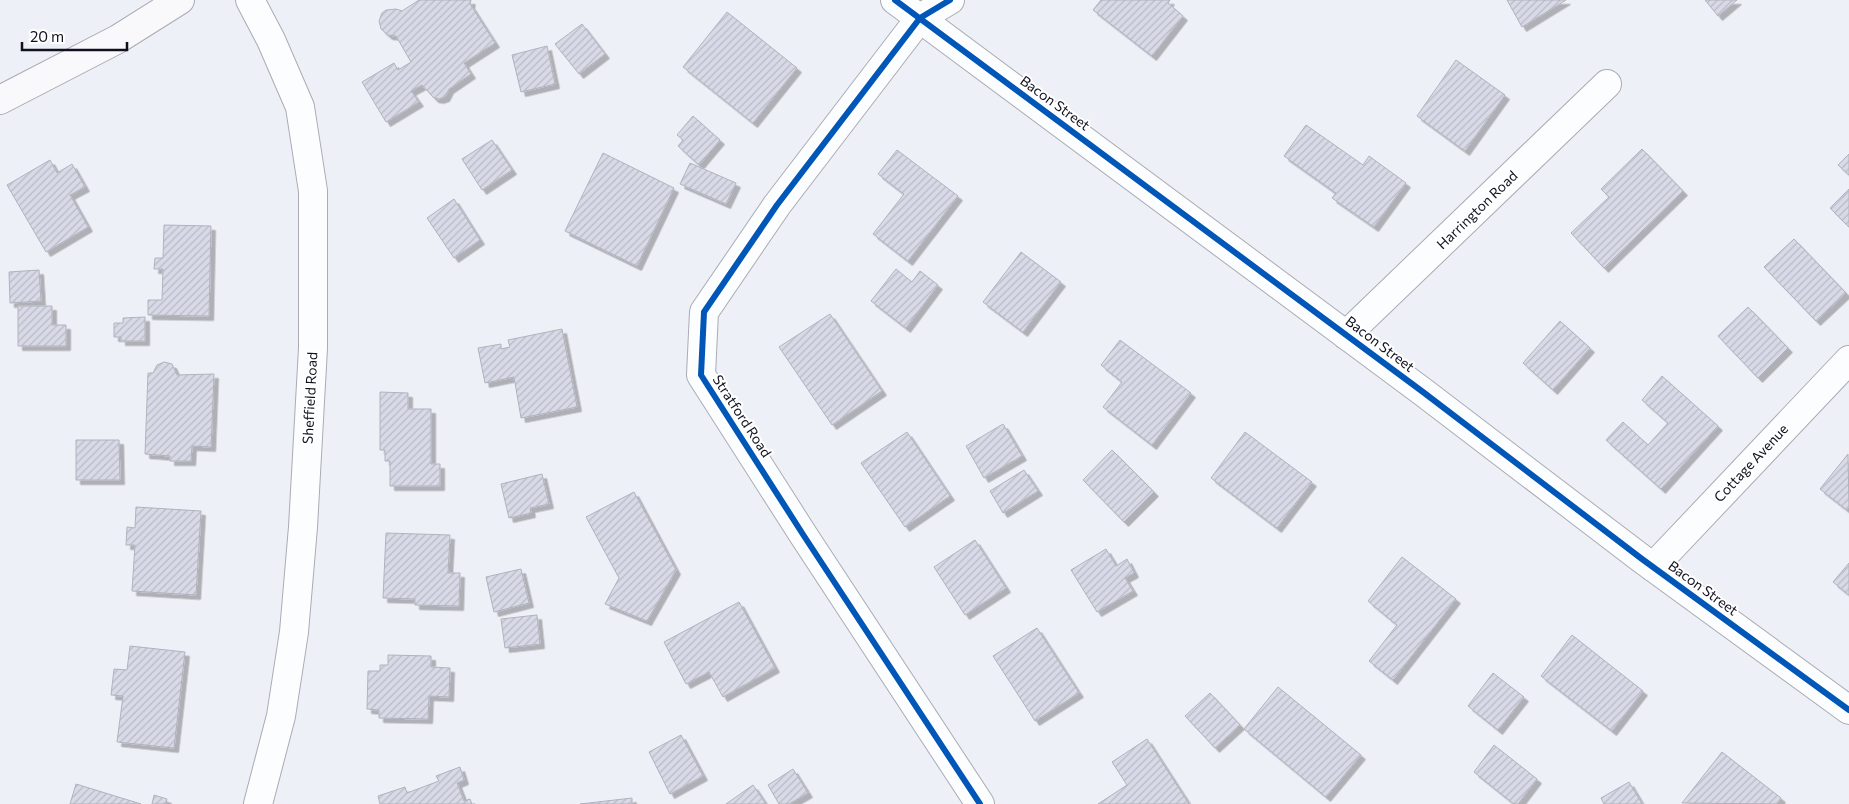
<svg xmlns="http://www.w3.org/2000/svg" width="1849" height="804" viewBox="0 0 1849 804" font-family="Commissioner,sans-serif">
	<style>
		.building { fill: url(#building-hatch); stroke: #b0b2bc; filter: url(#shadow) }
		.lines { fill: none; stroke-linecap: round; stroke-linejoin: round }
		.minor-casing { stroke: #aaabb4; stroke-width: 30 }
		.tertiary-casing { stroke: #aaabb4; stroke-width: 30 }
		.secondary-casing { stroke: #aaabb4; stroke-width: 30 }
		.minor { stroke: #fcfdfe; stroke-width: 28 }
		.tertiary { stroke: #fcfdfe; stroke-width: 28 }
		.secondary { stroke: #f9f9fc; stroke-width: 28 }
		.cycleway-casing { stroke: #fff; stroke-width: 9 }
		.cycleway { stroke: #0057b8; stroke-width: 6 }
		.labels { text-anchor: middle; stroke-width: 4; stroke-linejoin: round; paint-order: stroke }
		.street-label { font-size: 14px; fill: #10111d; stroke: #fff }
	</style>
	<defs>
		<pattern id="building-hatch" width="6" height="6" patternUnits="userSpaceOnUse" patternTransform="scale(1.25)"><rect width="6" height="6" fill="#d8dae7"/><path d="M-1 1l2-2M0 6l6-6M5 7l2-2" fill="none" stroke="#b8bac6"/></pattern>
		<filter id="shadow"><feDropShadow dx="4.5" dy="4.5" stdDeviation="0" flood-color="#0004"/></filter>
	</defs>
	<rect width="100%" height="100%" fill="#eef0f8"/>
	<path class="building" d="M 419,0 L 471,0 L 470,4 L 495,43 L 464,63 L 471,74 L 449,89 L 445,97 L 439,99 L 434,98 L 422,85 L 411,91 L 419,102 L 386,122 L 362,82 L 394,63 L 398,70 L 411,62 L 396,36 L 388,35 L 381,29 L 379,21 L 382,13 L 386,10 L 396,9 L 402,11 Z
		M 1101,0 L 1170,0 L 1168,3 L 1183,16 L 1152,56 L 1093,10 Z
		M 1507,0 L 1566,0 L 1522,27 Z
		M 1705,0 L 1737,0 L 1718,16 Z
		M 727,12 L 797,68 L 753,123 L 683,67 Z
		M 582,24 L 605,54 L 579,74 L 555,44 Z
		M 547,46 L 555,84 L 521,92 L 512,55 Z
		M 1456,60 L 1505,95 L 1465,151 L 1417,116 Z
		M 693,116 L 720,140 L 699,165 L 678,146 L 683,140 L 677,135 Z
		M 1306,125 L 1363,165 L 1369,156 L 1406,183 L 1374,227 L 1332,198 L 1336,193 L 1284,156 Z
		M 492,140 L 512,170 L 482,190 L 462,159 Z
		M 1642,149 L 1683,191 L 1604,268 L 1571,233 L 1609,197 L 1601,189 Z
		M 897,150 L 958,196 L 908,261 L 873,234 L 904,194 L 878,174 Z
		M 603,153 L 674,188 L 637,266 L 565,231 Z
		M 1849,154 L 1849,175 L 1838,165 Z
		M 50,160 L 57,173 L 72,164 L 85,187 L 70,195 L 88,227 L 46,252 L 7,185 Z
		M 690,163 L 736,183 L 726,204 L 680,184 Z
		M 1849,189 L 1849,227 L 1830,208 Z
		M 454,199 L 480,240 L 454,258 L 427,218 Z
		M 164,225 L 211,226 L 209,316 L 148,315 L 148,300 L 162,300 L 163,269 L 154,269 L 155,258 L 163,258 Z
		M 1794,239 L 1846,293 L 1816,321 L 1764,267 Z
		M 1021,252 L 1061,282 L 1023,332 L 983,302 Z
		M 896,269 L 912,282 L 920,271 L 938,285 L 906,328 L 871,301 Z
		M 39,270 L 41,301 L 10,303 L 9,272 Z
		M 18,306 L 52,306 L 52,325 L 66,325 L 66,346 L 18,346 Z
		M 1748,307 L 1788,348 L 1758,378 L 1718,336 Z
		M 830,314 L 882,391 L 832,425 L 779,347 Z
		M 145,317 L 145,341 L 121,341 L 121,337 L 114,337 L 114,323 L 123,323 L 123,318 Z
		M 1560,321 L 1590,348 L 1553,390 L 1523,363 Z
		M 562,329 L 577,407 L 521,418 L 514,377 L 485,383 L 478,348 L 501,344 L 501,349 L 510,347 L 508,340 Z
		M 1120,340 L 1191,393 L 1152,445 L 1103,407 L 1122,382 L 1101,365 Z
		M 164,362 L 172,364 L 177,375 L 214,374 L 211,447 L 192,446 L 191,461 L 170,461 L 170,456 L 145,454 L 148,373 L 153,373 L 157,365 Z
		M 1662,376 L 1718,426 L 1661,489 L 1606,440 L 1623,422 L 1648,445 L 1668,423 L 1642,400 Z
		M 380,392 L 408,393 L 408,409 L 431,409 L 431,464 L 440,464 L 440,486 L 390,486 L 390,461 L 385,461 L 385,450 L 380,450 Z
		M 1003,424 L 1022,456 L 984,478 L 966,446 Z
		M 907,432 L 950,496 L 905,527 L 861,463 Z
		M 1245,432 L 1312,482 L 1277,528 L 1211,478 Z
		M 76,440 L 119,440 L 120,480 L 76,480 Z
		M 1112,450 L 1154,492 L 1124,522 L 1083,480 Z
		M 1848,454 L 1849,508 L 1847,510 L 1820,489 Z
		M 1024,470 L 1038,491 L 1003,513 L 990,491 Z
		M 542,474 L 549,504 L 530,508 L 531,513 L 509,518 L 501,484 Z
		M 634,492 L 676,570 L 647,621 L 605,604 L 619,578 L 586,517 Z
		M 136,507 L 201,511 L 196,595 L 132,591 L 135,545 L 126,545 L 127,527 L 135,528 Z
		M 386,533 L 450,535 L 448,573 L 460,573 L 459,606 L 415,605 L 415,599 L 383,598 Z
		M 975,540 L 1006,588 L 965,615 L 934,567 Z
		M 1106,549 L 1116,566 L 1127,559 L 1134,573 L 1125,578 L 1133,591 L 1097,612 L 1071,570 Z
		M 1402,557 L 1456,599 L 1393,680 L 1369,661 L 1397,625 L 1368,601 Z
		M 1849,563 L 1849,595 L 1833,582 Z
		M 521,569 L 529,603 L 494,612 L 486,577 Z
		M 739,602 L 775,668 L 723,697 L 709,672 L 686,684 L 664,642 Z
		M 537,615 L 540,644 L 505,648 L 501,619 Z
		M 1037,628 L 1079,693 L 1035,721 L 993,656 Z
		M 1572,635 L 1643,691 L 1612,731 L 1541,676 Z
		M 130,646 L 185,652 L 174,748 L 117,742 L 123,696 L 111,695 L 114,669 L 127,670 Z
		M 388,655 L 431,656 L 431,667 L 450,668 L 449,697 L 429,696 L 428,719 L 379,718 L 379,710 L 367,709 L 368,671 L 380,671 L 380,665 L 388,665 Z
		M 1493,673 L 1524,697 L 1498,730 L 1468,706 Z
		M 1278,687 L 1361,755 L 1326,797 L 1244,729 Z
		M 1210,693 L 1240,725 L 1215,748 L 1185,716 Z
		M 681,735 L 703,776 L 670,794 L 649,752 Z
		M 1147,739 L 1189,804 L 1098,804 L 1127,785 L 1112,762 Z
		M 1494,745 L 1537,779 L 1518,804 L 1514,804 L 1474,772 Z
		M 1722,752 L 1781,798 L 1777,804 L 1682,803 Z
		M 460,767 L 464,780 L 457,783 L 464,801 L 470,799 L 472,804 L 380,804 L 378,796 L 405,787 L 407,793 L 439,781 L 436,776 Z
		M 793,769 L 808,793 L 789,804 L 779,804 L 768,785 Z
		M 1629,782 L 1642,804 L 1604,804 L 1601,798 Z
		M 76,784 L 141,804 L 70,804 Z
		M 753,785 L 766,804 L 726,804 Z
		M 154,795 L 167,799 L 166,804 L 152,804 Z
		M 632,798 L 632,804 L 580,804 Z"/>
	<g class="lines">
		<defs>
			<path id="minor" d="M 250,0 L 271,40 L 300,107 L 313,191 L 313,348 L 303,527 L 294,632 L 281,716 L 258,804
				M 950,0 L 920,18 L 777,205 L 704,312 L 701,375 L 804,536 L 980,804
				M 1346,335 L 1607,84
				M 1653,567 L 1849,360"/>
			<path id="tertiary" d="M 895,0 L 1423,392 L 1642,559 L 1849,710"/>
			<path id="secondary" d="M 0,100 L 118,39 L 180,0"/>
		</defs>
		<use href="#minor" class="minor-casing"/>
		<use href="#tertiary" class="tertiary-casing"/>
		<use href="#secondary" class="secondary-casing"/>
		<use href="#minor" class="minor"/>
		<use href="#tertiary" class="tertiary"/>
		<use href="#secondary" class="secondary"/>
		<defs>
			<path id="cycleway" d="M 895,0 L 1423,392 L 1642,559 L 1849,710
				M 950,0 L 920,18 L 777,205 L 704,312 L 701,375 L 804,536 L 980,804"/>
		</defs>
		<use href="#cycleway" class="cycleway-casing"/>
		<use href="#cycleway" class="cycleway"/>
	</g>
	<g class="labels">
		<g class="street-label">
			<text transform="translate(1055 103) rotate(36)" y="5">Bacon Street</text>
			<text transform="translate(1477 210) rotate(-44)" y="5">Harrington Road</text>
			<text transform="translate(1380 344) rotate(37)" y="5">Bacon Street</text>
			<text transform="translate(310 398) rotate(-87)" y="5">Sheffield Road</text>
			<text transform="translate(742 416) rotate(57)" y="5">Stratford Road</text>
			<text transform="translate(1751 463) rotate(-47)" y="5">Cottage Avenue</text>
			<text transform="translate(1703 588) rotate(36)" y="5">Bacon Street</text>
		</g>
	</g>
	<path d="M22 42v8h105v-8" fill="none" stroke="#10111d" stroke-width="2.5"/>
	<text x="30" y="42" font-size="15" fill="#10111d" stroke="#ffffff" stroke-width="4" paint-order="stroke">20 m</text>
</svg>
